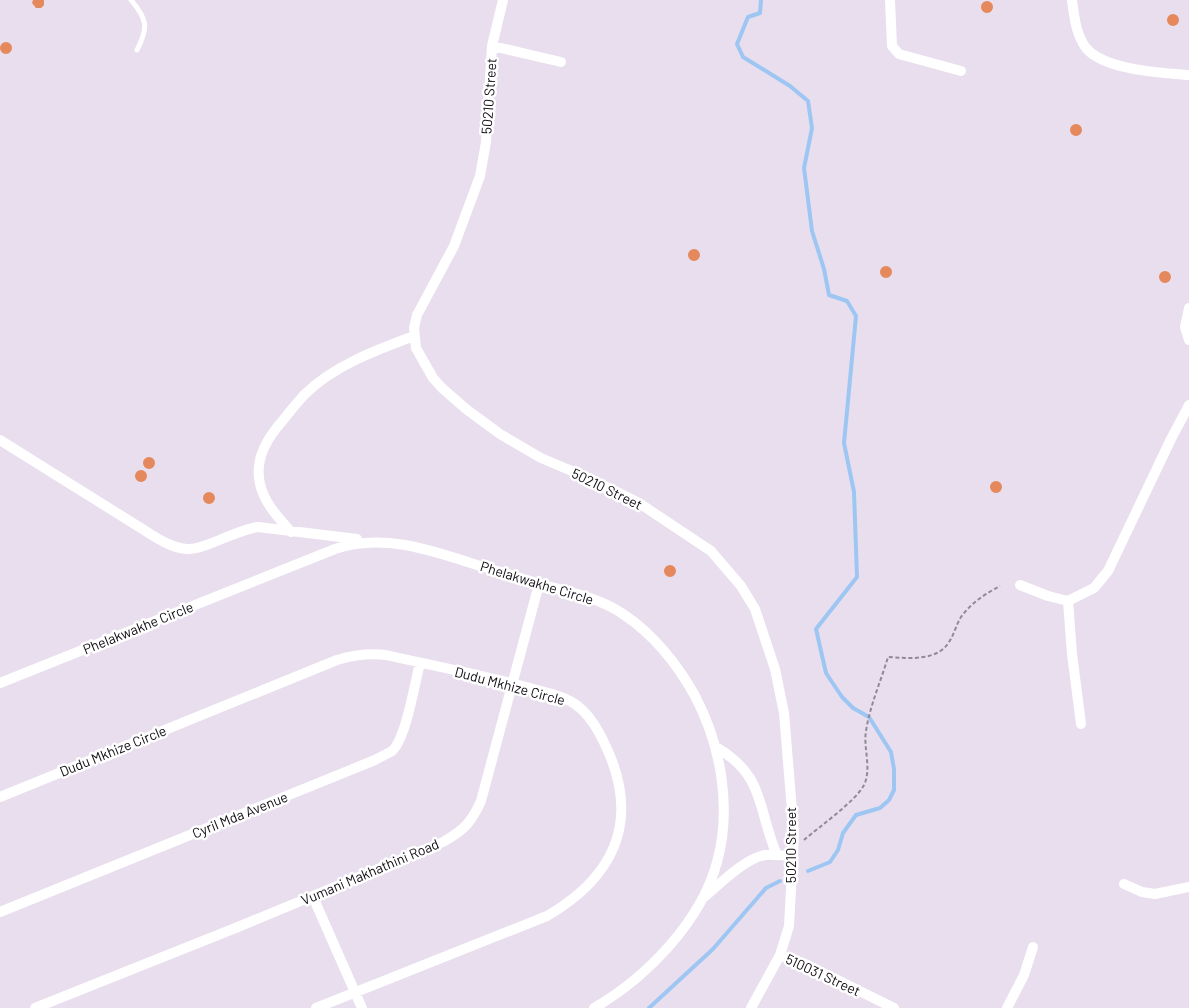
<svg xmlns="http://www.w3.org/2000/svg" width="1189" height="1008" viewBox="0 0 1189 1008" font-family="Barlow,sans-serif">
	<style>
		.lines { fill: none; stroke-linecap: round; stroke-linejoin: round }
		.stream { stroke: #9ec6f3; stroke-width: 4 }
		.building { fill: #e5885b }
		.path { stroke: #918995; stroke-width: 2; stroke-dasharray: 4 2.5; stroke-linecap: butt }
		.lane { stroke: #fff; stroke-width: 5 }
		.street { stroke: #fff; stroke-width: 10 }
		.labels { text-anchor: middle; stroke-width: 5; stroke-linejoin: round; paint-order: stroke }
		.street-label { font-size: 14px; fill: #110d13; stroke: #fff }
	</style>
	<rect width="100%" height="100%" fill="#e8deee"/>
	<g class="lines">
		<path class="stream" d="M 761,0 L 760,13 L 748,17 L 737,44 L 743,57 L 790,86 L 808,101 L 812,128 L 804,168 L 812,231 L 824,269 L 829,295 L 847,301 L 856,316 L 844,443 L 854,492 L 857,577 L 816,629 L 826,673 L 842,697 L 853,708 L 869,717 L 891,752 L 894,769 L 894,790 L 889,800 L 880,808 L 856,815 L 843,833 L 838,850 L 830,862 L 808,871
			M 649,1008 L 713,949 L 766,888 L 780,881"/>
	</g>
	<path class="building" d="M 33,0 L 44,0 L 44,5 L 41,8 L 36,8 L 32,3 Z
		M981 7a6 6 0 1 1 12 0a6 6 0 1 1-12 0Z
		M1167 20a6 6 0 1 1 12 0a6 6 0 1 1-12 0Z
		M0 48a6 6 0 1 1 12 0a6 6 0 1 1-12 0Z
		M1070 130a6 6 0 1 1 12 0a6 6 0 1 1-12 0Z
		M688 255a6 6 0 1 1 12 0a6 6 0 1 1-12 0Z
		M880 272a6 6 0 1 1 12 0a6 6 0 1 1-12 0Z
		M1159 277a6 6 0 1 1 12 0a6 6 0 1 1-12 0Z
		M143 463a6 6 0 1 1 12 0a6 6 0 1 1-12 0Z
		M135 476a6 6 0 1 1 12 0a6 6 0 1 1-12 0Z
		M990 487a6 6 0 1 1 12 0a6 6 0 1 1-12 0Z
		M203 498a6 6 0 1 1 12 0a6 6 0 1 1-12 0Z
		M664 571a6 6 0 1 1 12 0a6 6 0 1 1-12 0Z"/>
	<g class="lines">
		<path class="path" d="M 804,840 C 820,826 855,802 864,785 C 872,768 863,748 866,731 C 870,705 881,681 888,657 C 907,658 937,662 949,642 C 954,635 956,625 961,617 C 971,603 985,594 1000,586"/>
		<path class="lane" d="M 131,0 C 147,19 149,27 137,50"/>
		<path class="street" d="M 503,0 L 492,46 L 486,142 L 480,176 L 454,246 L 417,315 L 414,328 L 416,348 L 433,378 L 442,388 L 466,409 L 500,434 L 541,458 L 593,480 L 639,503 L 711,551 L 741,586 L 755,609 L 775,669 L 784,713 L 794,835 L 789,926 L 780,955 L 751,1008
			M 890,0 L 892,46 L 899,54 L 961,71
			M 1072,0 C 1074,16 1076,35 1086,48 C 1104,70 1162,73 1189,75
			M 492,46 L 561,62
			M 1189,308 L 1185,327 L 1189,340
			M 0,440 L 144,530 C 157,538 171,548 187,549 C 205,550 235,530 258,527 L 357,539
			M 291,532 C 279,518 264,503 260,484 C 254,458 268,437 284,419 C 290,411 297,403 304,395 C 333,366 376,350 414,336
			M 1020,585 L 1048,596 L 1068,601
			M 0,683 L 335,549 C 385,532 436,552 483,567 C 502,572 521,578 540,584 C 569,592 598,597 623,614 C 653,634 678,665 695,696 C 721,745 732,808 717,862 C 701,922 646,978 594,1008
			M 1081,724 L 1072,654 L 1068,601 L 1094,588 L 1108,571 L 1171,439 L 1189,405
			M 716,747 C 766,776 757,809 777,855
			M 0,797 L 337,660 C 354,655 368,653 386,655 C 434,666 483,675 530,688 C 543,692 558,694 570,701 C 589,711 600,733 608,751 C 640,824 612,878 547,916 L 316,1008
			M 1124,884 L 1142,892 L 1155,894 L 1189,887
			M 313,897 L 362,1008
			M 704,897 C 720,884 744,859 765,855 C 774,854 784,856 793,856
			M 0,912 L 375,760 C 380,757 387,754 392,751 C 406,739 415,682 420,663
			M 780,955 L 805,964 L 894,1008
			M 35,1008 L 238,927 L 443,842 C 464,830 471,823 481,801 L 539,584
			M 1007,1008 L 1024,975 L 1033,947"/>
	</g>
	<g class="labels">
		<g class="street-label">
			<text transform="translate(489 96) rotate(-86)" y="5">50210 Street</text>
			<text transform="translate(607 489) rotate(26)" y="5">50210 Street</text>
			<text transform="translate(537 583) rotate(17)" y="5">Phelakwakhe Circle</text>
			<text transform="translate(138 628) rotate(-22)" y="5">Phelakwakhe Circle</text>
			<text transform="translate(510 686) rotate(15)" y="5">Dudu Mkhize Circle</text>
			<text transform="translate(113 751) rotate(-22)" y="5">Dudu Mkhize Circle</text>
			<text transform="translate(240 815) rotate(-22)" y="5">Cyril Mda Avenue</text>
			<text transform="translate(791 845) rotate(-90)" y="5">50210 Street</text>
			<text transform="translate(370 872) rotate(-23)" y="5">Vumani Makhathini Road</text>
			<text transform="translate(823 975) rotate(25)" y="5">510031 Street</text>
		</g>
	</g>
</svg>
